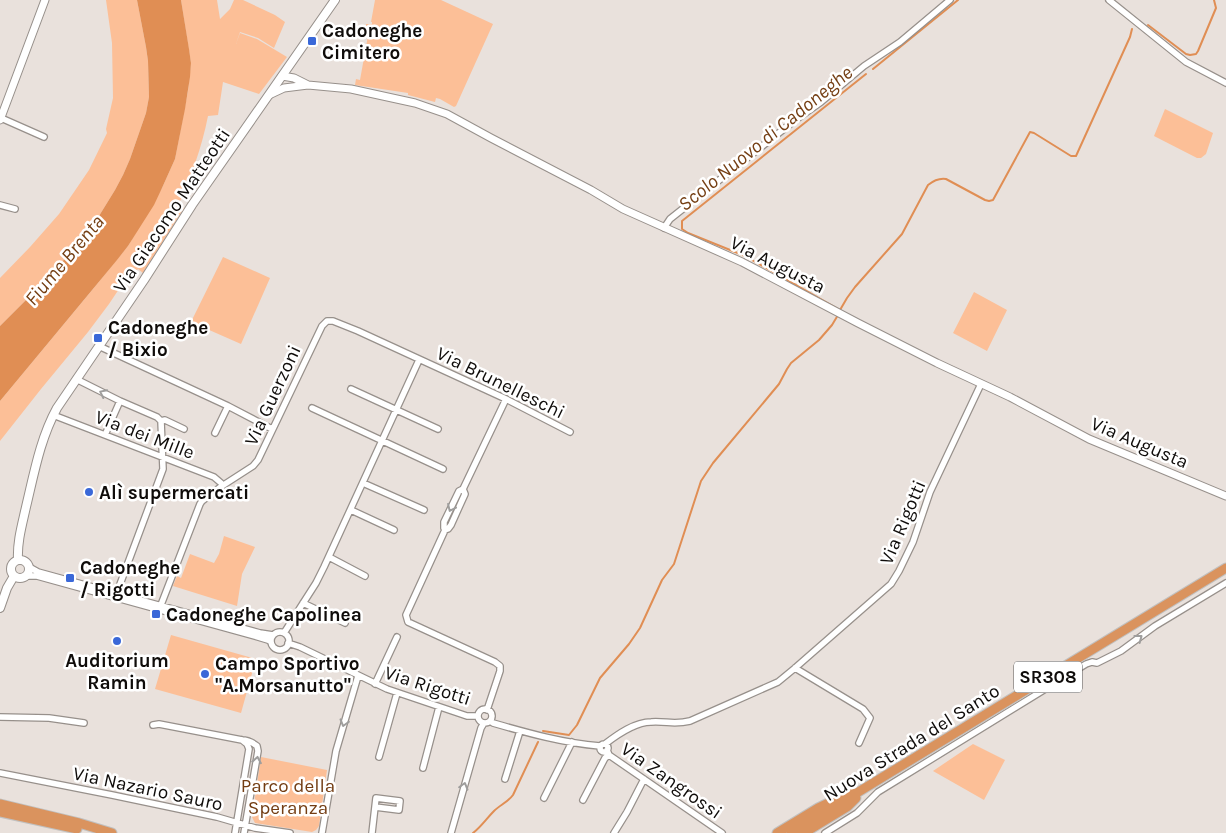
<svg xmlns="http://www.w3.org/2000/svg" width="1226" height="833" viewBox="0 0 1226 833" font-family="Karla,sans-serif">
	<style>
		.green { fill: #fcbf97 }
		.water { fill: #e08e54 }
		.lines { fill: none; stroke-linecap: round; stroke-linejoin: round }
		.stream { stroke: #e08e54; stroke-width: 2 }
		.minor-casing { stroke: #97908b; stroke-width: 8 }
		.tertiary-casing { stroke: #97908b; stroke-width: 9 }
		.secondary-casing { stroke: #97908b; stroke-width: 10 }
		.trunk-casing { stroke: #c1c0bf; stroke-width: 11 }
		.minor { stroke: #fff; stroke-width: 5.5 }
		.tertiary { stroke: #fff; stroke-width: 7 }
		.secondary { stroke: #fff; stroke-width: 8 }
		.trunk { stroke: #da935e; stroke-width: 9 }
		.oneway { stroke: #9f9e9d }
		.poi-dot { fill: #3a68d8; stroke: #fff; stroke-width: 2 }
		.labels { text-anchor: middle; stroke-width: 5; stroke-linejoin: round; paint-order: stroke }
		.shield { fill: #fff; stroke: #575554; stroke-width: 1 }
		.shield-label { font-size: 18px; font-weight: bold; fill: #0f0c0a }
		.poi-label { font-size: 19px; font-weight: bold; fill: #0f0c0a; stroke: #fff; text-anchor: start }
		.street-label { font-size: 19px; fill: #0f0c0a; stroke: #fff }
		.park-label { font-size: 19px; fill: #733d13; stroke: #fff }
		.water-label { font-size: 20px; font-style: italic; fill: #753f14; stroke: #fff }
	</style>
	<rect width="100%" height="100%" fill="#e9e1dc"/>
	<path class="green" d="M 106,0 L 137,0 L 146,47 L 148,61 L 149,97 L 146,113 L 130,159 L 123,175 L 115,190 L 91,229 L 80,242 L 43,283 L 0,326 L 0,278 L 30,247 L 59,214 L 89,170 L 107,133 L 106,129 L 113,98 L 112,43 Z
		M 181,0 L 217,0 L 220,19 L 230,9 L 234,0 L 243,0 L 275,15 L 285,22 L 274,48 L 258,38 L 240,32 L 236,44 L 240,33 L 257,39 L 287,57 L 259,94 L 223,82 L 218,115 L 208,116 C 202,147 191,177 178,206 L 184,208 L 143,273 L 138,269 L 131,277 L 123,283 L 109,304 L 88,332 L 41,389 L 0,441 L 0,401 L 93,289 L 128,246 L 162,188 L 175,159 L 188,91 L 191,63 Z
		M 375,0 L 441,0 L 493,24 L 456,106 L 454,107 L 440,99 L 436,98 L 435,102 L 408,95 L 408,93 L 355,85 L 356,79 L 360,80 L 369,30 L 366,29 L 366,24 L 372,24 L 372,22 L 371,22 Z
		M 1165,109 L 1213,133 L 1206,154 L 1201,158 L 1197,158 L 1154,136 Z
		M 223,257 L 270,278 L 241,344 L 191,322 Z
		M 974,292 L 1007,310 L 987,351 L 953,333 Z
		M 224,536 L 255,547 L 242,574 L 237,606 L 173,586 L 177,576 L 181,578 L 190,554 L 214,563 L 219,554 Z
		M 171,635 L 256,659 L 241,713 L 155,689 Z
		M 973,744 L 1005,760 L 984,800 L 933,771 Z
		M 261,757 L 327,770 L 319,826 L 316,830 L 312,832 L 255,823 L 252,817 Z"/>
	<path class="water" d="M 137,0 L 181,0 L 189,49 L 191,63 L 190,77 L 185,109 L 175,159 L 162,188 L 154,205 L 128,246 L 117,260 L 0,401 L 0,326 L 43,283 L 80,242 L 91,229 L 115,190 L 123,175 L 130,159 L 146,113 L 149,97 L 148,61 L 146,47 Z"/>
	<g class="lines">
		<path class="stream" d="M 1148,25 L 1186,54 L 1190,55 L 1196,54 L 1198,51 L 1216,8 L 1214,0
			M 873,69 L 958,0
			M 840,310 L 847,298 L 855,287 L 902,234 L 928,185 C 933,181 940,178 946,179 L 985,200 L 989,201 L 993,200 L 1030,132 L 1034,133 L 1071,156 L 1076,156 L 1130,37 L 1132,29
			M 840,311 L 840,310 L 745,256 L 688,233 L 682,229 L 682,221 L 866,74
			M 543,731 L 569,735 L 577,725 L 600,678 L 629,644 L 640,628 L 662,580 L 674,564 L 701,481 L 713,463 L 779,384 L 787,369 L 791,363 L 819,340 L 832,325 L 838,315
			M 473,833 C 482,826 486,819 494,811 C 500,805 508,802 513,795 L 538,742"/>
		<defs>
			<path id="minor" d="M 1109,0 L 1186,62 L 1226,83
				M 1,118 L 44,137
				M 0,205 L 15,209
				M 664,228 L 670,219 L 794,121 L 821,102 L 864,66 L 900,42 L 950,0
				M 99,345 L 103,348 L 228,406 L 215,433
				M 76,379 L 120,401 L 157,417 L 161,421
				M 351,389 L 438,429
				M 228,406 L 272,429
				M 312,408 L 443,469
				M 53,415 L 214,477 L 221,483 L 222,486
				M 161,421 L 165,420 L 184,429
				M 105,435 L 120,401
				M 363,483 L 424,510
				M 351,510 L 394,530
				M 445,530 L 444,528 L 444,522 L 459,491 L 463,489
				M 329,557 L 365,576
				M 29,567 L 38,572 L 260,633 L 273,635
				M 27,576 L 37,576 L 258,637 L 268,640 L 271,642
				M 116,595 L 163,469 L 161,421
				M 303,603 L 345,623
				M 159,610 L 200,504 L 202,501 L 222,486 L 253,466 L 258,460 L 322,326 L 327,321 L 333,321 L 358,331 L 506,399 L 570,432
				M271 641a9 9 0 1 1 18 0a9 9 0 1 1-18 0Z
				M 284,633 L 316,583 L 324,567 L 419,360
				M 288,643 L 300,647 L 387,689 L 467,716 L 478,716
				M 795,668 L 863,709 L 870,718 L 859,743
				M 375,684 L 397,637
				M478 716a7 7 0 1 1 14 0a7 7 0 1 1-14 0Z
				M 487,710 L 500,671 L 500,666 L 495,662 L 408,622 L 406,615 L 445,530 L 448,529 L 451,525 L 465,494 L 463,489 L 506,399
				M 0,717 L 49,718 L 84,723
				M 490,721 L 493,723 C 528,733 563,743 600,746
				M 153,725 L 159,724 L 242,740 C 248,740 252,742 257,746 L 258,751 L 244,833
				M600 748a4 4 0 1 1 8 0a4 4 0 1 1-8 0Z
				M 605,744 C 618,734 635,722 651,722 C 667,721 674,725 690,721 L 778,682 L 795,668 L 891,584 L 899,571 L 913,542 L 930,492 L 981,384
				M 607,750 L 609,755 L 722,833
				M 379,757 L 397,693
				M 423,768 L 439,707
				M 0,773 L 112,795 L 217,817 L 255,828 L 290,833
				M 505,779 L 520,731
				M 544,798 L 572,742
				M 583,800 L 605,758 L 609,755
				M 235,833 L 249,749 L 247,744 L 242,740
				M 322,833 L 336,751 L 358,676
				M 372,833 L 376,798 L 400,801 L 399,810 L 375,807
				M 451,833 L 481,728 L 484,723
				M 614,833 L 627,812 L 644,779
				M 825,833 L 857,813 L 878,792 L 1086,664 L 1092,662 L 1097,663 L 1121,651 L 1155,626 L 1226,583"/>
			<path id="tertiary" d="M 282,76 L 294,78 L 308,85
				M 269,95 L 284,88 L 308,85 L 351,89 L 415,103 L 447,114 L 491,138 L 591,190 L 623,209 L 742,262 L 858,323 L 937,363 L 1010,397 L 1089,439 L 1226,496
				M 0,120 L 45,0"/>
			<path id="secondary" d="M11 569a9 9 0 1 1 18 0a9 9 0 1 1-18 0Z
				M 18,560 C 17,542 22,525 26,507 C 34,474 40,439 57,408 L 144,280 L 192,205 L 335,0
				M 0,608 L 7,588 L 14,576"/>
			<path id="trunk" d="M 0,804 L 79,823 L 112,833
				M 0,812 L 77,829
				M 777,833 L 818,808 L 851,792
				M 791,833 L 1226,568
				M 804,833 L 847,807 L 856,798"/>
		</defs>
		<use href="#minor" class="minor-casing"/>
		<use href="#tertiary" class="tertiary-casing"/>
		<use href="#secondary" class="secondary-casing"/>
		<use href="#trunk" class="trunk-casing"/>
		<use href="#minor" class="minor"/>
		<use href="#tertiary" class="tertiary"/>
		<use href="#secondary" class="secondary"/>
		<use href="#trunk" class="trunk"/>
	</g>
	<defs><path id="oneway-chevron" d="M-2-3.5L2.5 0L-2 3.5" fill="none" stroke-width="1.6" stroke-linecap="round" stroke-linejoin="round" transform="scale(1.25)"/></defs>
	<g class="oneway">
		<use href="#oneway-chevron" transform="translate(103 393) rotate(-154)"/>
		<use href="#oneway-chevron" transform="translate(451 508) rotate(115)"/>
		<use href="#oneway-chevron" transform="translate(1139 638) rotate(-37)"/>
		<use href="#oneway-chevron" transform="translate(344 723) rotate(106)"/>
		<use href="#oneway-chevron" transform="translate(257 760) rotate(-80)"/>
		<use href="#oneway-chevron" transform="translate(464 786) rotate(-74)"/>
	</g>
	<g class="poi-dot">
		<rect x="307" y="36" width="10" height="10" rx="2.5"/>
		<rect x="93" y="333" width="10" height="10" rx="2.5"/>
		<circle cx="89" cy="492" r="5"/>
		<rect x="65" y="573" width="10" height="10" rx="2.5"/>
		<rect x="151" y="609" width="10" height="10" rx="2.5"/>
		<circle cx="117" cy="641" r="5"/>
		<circle cx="205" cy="674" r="5"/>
	</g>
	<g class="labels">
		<rect class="shield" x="1014" y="661.5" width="68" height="31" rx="4"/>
		<g class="shield-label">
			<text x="1048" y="683">SR308</text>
		</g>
		<g class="poi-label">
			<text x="322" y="37">Cadoneghe<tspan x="322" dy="22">Cimitero</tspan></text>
			<text x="108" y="334">Cadoneghe<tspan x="108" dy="22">/ Bixio</tspan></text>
			<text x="99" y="499">Alì supermercati</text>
			<text x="80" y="574">Cadoneghe<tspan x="80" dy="22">/ Rigotti</tspan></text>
			<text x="166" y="621">Cadoneghe Capolinea</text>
			<text x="117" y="667" text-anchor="middle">Auditorium<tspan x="117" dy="22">Ramin</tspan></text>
			<text x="215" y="670">Campo Sportivo<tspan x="215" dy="22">"A.Morsanutto"</tspan></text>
		</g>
		<g class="street-label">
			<text transform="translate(171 210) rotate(-56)" y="7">Via Giacomo Matteotti</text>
			<text transform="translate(778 264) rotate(27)" y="7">Via Augusta</text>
			<text transform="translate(501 382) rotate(26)" y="7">Via Brunelleschi</text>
			<text transform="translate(272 395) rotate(-65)" y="7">Via Guerzoni</text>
			<text transform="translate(145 434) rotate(21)" y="7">Via dei Mille</text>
			<text transform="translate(1140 442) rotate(23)" y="7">Via Augusta</text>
			<text transform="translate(902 522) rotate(-67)" y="7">Via Rigotti</text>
			<text transform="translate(428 685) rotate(18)" y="7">Via Rigotti</text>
			<text transform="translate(911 742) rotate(-32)" y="7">Nuova Strada del Santo</text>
			<text transform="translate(672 780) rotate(35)" y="7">Via Zangrossi</text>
			<text transform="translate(148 788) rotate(12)" y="7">Via Nazario Sauro</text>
		</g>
		<g class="park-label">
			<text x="288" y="792">Parco della<tspan x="288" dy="22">Speranza</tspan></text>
		</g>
		<g class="water-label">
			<text transform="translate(765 138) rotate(-39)" y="7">Scolo Nuovo di Cadoneghe</text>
			<text transform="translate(64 260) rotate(-50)" y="7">Fiume Brenta</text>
		</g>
	</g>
</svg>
